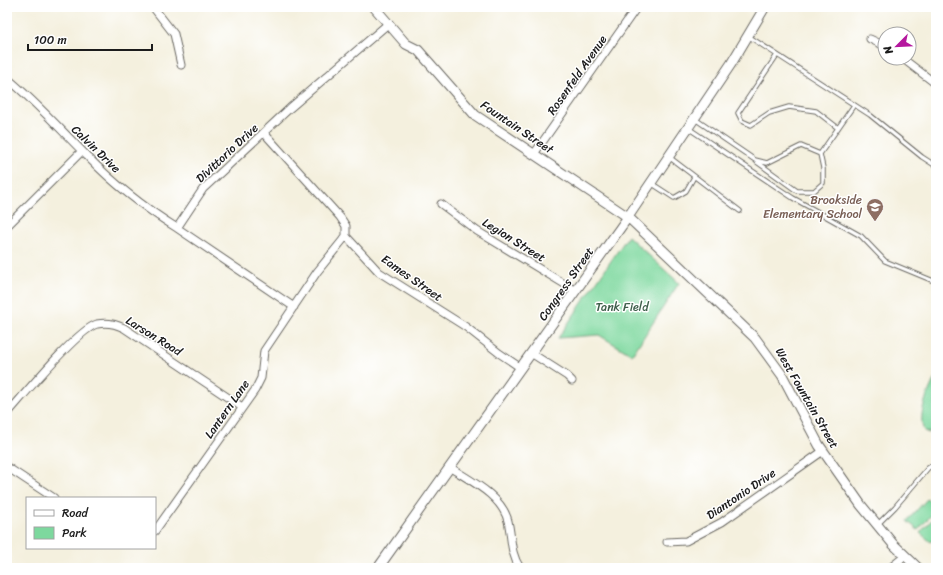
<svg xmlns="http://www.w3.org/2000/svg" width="943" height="575" viewBox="0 0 943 575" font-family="Sriracha,sans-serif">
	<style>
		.green { fill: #7dd89e; stroke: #4c7a5d }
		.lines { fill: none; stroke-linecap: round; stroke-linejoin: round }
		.lane-casing { stroke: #686660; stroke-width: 5.5 }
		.street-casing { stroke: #686660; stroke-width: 9 }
		.secondary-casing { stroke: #686660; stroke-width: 11 }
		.lane { stroke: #fff; stroke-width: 3.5 }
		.street { stroke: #fff; stroke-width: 7 }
		.secondary { stroke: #fff; stroke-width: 9 }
		.labels { text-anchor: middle; stroke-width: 3; stroke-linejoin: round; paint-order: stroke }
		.street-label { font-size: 12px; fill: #1c1c1c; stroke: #fff }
		.education-label { font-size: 12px; fill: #785e54; stroke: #fff; text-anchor: end }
		.park-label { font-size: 12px; fill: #3e5e4a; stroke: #fff }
	</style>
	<rect width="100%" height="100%" fill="#fff"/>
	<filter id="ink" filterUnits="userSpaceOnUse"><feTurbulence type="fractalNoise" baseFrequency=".025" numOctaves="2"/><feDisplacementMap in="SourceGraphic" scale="8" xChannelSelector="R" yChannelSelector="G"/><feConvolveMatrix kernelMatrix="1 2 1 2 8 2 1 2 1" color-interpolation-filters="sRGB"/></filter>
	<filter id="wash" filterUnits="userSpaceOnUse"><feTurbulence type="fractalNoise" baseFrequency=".012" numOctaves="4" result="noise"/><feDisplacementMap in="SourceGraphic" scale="16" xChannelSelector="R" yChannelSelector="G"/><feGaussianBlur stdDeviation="0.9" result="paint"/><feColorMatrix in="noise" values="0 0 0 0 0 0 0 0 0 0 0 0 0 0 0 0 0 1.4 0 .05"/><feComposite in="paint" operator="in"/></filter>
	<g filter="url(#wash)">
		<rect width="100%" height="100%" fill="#f4f0de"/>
		<path class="green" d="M 628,236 L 679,283 L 632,355 L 599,335 L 558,338 Z
			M 936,376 L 936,427 L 929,433 L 924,431 C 917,414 928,392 936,376 Z
			M 927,499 L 936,507 L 936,510 L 918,530 L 907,521 Z
			M 936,515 L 936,537 L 931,542 L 920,533 Z"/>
	</g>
	<g filter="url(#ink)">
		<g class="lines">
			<defs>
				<path id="lane" d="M 748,36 L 870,115 L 922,157 L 936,166
					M 777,55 L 738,113 L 742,121 L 751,125 L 769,113 L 789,107 L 816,111 L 838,128
					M 695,119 L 755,160 L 767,163 L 801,146 L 820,154 L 854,105
					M 688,128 L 793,198 L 861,236 L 885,261 L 936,282
					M 669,157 L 740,211
					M 757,162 L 797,191 L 814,191 L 823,183 L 823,168 L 820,154
					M 651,183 L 674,198 L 686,191 L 694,177
					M 878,524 L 895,507 L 928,468 L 936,463"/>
				<path id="street" d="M 153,7 L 174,34 L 181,65
					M 870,39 L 885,46
					M 902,58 L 936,84
					M 7,78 C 35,101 60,129 86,155 C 113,183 143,207 177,228
					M 264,133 L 340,217 L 346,226 L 346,236 L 379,272 L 466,327 L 499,353 L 521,368
					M 534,154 L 637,7
					M 441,204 L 477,231 L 576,291
					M 7,226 L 82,151
					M 294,307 L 177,228 L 203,189 L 290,108 L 389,23
					M 531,353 L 567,376 L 572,381
					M 7,414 C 23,396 78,329 97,324 C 106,322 116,324 124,328 L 242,407
					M 7,467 L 54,498
					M 451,468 C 471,481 502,496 508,521 C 512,538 510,553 520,568
					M 155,531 L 255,390 L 261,378 L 264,351 L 317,272 L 346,236
					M 667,542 L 686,541 L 722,522 L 823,451
					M 890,568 L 905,556"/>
				<path id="secondary" d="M 374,7 L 406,44 L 418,50 L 475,115 L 628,217 L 755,338 L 782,375 L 819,445 L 861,505 L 893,544 L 918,568
					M 378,568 L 628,217 L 731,64 L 765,7"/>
			</defs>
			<use href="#lane" class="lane-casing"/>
			<use href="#street" class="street-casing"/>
			<use href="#secondary" class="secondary-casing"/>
			<use href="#lane" class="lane"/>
			<use href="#street" class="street"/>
			<use href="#secondary" class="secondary"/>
		</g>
	</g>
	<defs>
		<symbol id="school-pin" viewBox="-11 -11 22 30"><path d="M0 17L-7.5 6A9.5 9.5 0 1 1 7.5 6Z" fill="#8d6e63" stroke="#fff"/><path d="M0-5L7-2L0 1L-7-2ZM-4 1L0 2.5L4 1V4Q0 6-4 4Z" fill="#fff"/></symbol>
	</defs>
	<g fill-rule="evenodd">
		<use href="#school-pin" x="865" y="197" width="20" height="27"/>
	</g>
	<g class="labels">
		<g class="street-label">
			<text transform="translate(577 75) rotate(-55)" y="4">Rosenfeld Avenue</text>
			<text transform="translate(517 127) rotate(34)" y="4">Fountain Street</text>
			<text transform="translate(96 149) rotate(44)" y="4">Calvin Drive</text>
			<text transform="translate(227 153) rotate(-43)" y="4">Divittorio Drive</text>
			<text transform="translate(514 240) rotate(32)" y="4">Legion Street</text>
			<text transform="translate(412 278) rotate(35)" y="4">Eames Street</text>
			<text transform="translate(566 284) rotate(-55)" y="4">Congress Street</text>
			<text transform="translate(154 336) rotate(32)" y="4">Larson Road</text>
			<text transform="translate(807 398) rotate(60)" y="4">West Fountain Street</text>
			<text transform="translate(227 409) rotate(-55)" y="4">Lantern Lane</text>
			<text transform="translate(741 494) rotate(-34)" y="4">Diantonio Drive</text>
		</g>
		<g class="education-label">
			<text x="862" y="204">Brookside<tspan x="862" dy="14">Elementary School</tspan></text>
		</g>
		<g class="park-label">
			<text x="622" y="311">Tank Field</text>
		</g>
	</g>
	<rect width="943" height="575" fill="none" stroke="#fff" stroke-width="24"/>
	<rect x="26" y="497" width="130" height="52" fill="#ffffff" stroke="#a4a4a4"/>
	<rect x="34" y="510" width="20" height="6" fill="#ffffff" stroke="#a4a4a4"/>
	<text x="62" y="517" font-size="12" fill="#1c1c1c">Road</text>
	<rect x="34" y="527" width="20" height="12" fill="#7dd89e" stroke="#a4a4a4"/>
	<text x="62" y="537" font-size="12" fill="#1c1c1c">Park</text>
	<g transform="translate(897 46) rotate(246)"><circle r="19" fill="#ffffff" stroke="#a4a4a4"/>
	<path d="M0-3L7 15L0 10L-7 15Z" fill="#b5179e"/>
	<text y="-6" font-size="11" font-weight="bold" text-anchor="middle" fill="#1c1c1c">N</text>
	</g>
	<path d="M28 44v6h124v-6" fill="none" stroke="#1c1c1c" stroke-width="2"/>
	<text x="34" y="44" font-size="12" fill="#1c1c1c" stroke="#ffffff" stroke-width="3" paint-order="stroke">100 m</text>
</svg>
